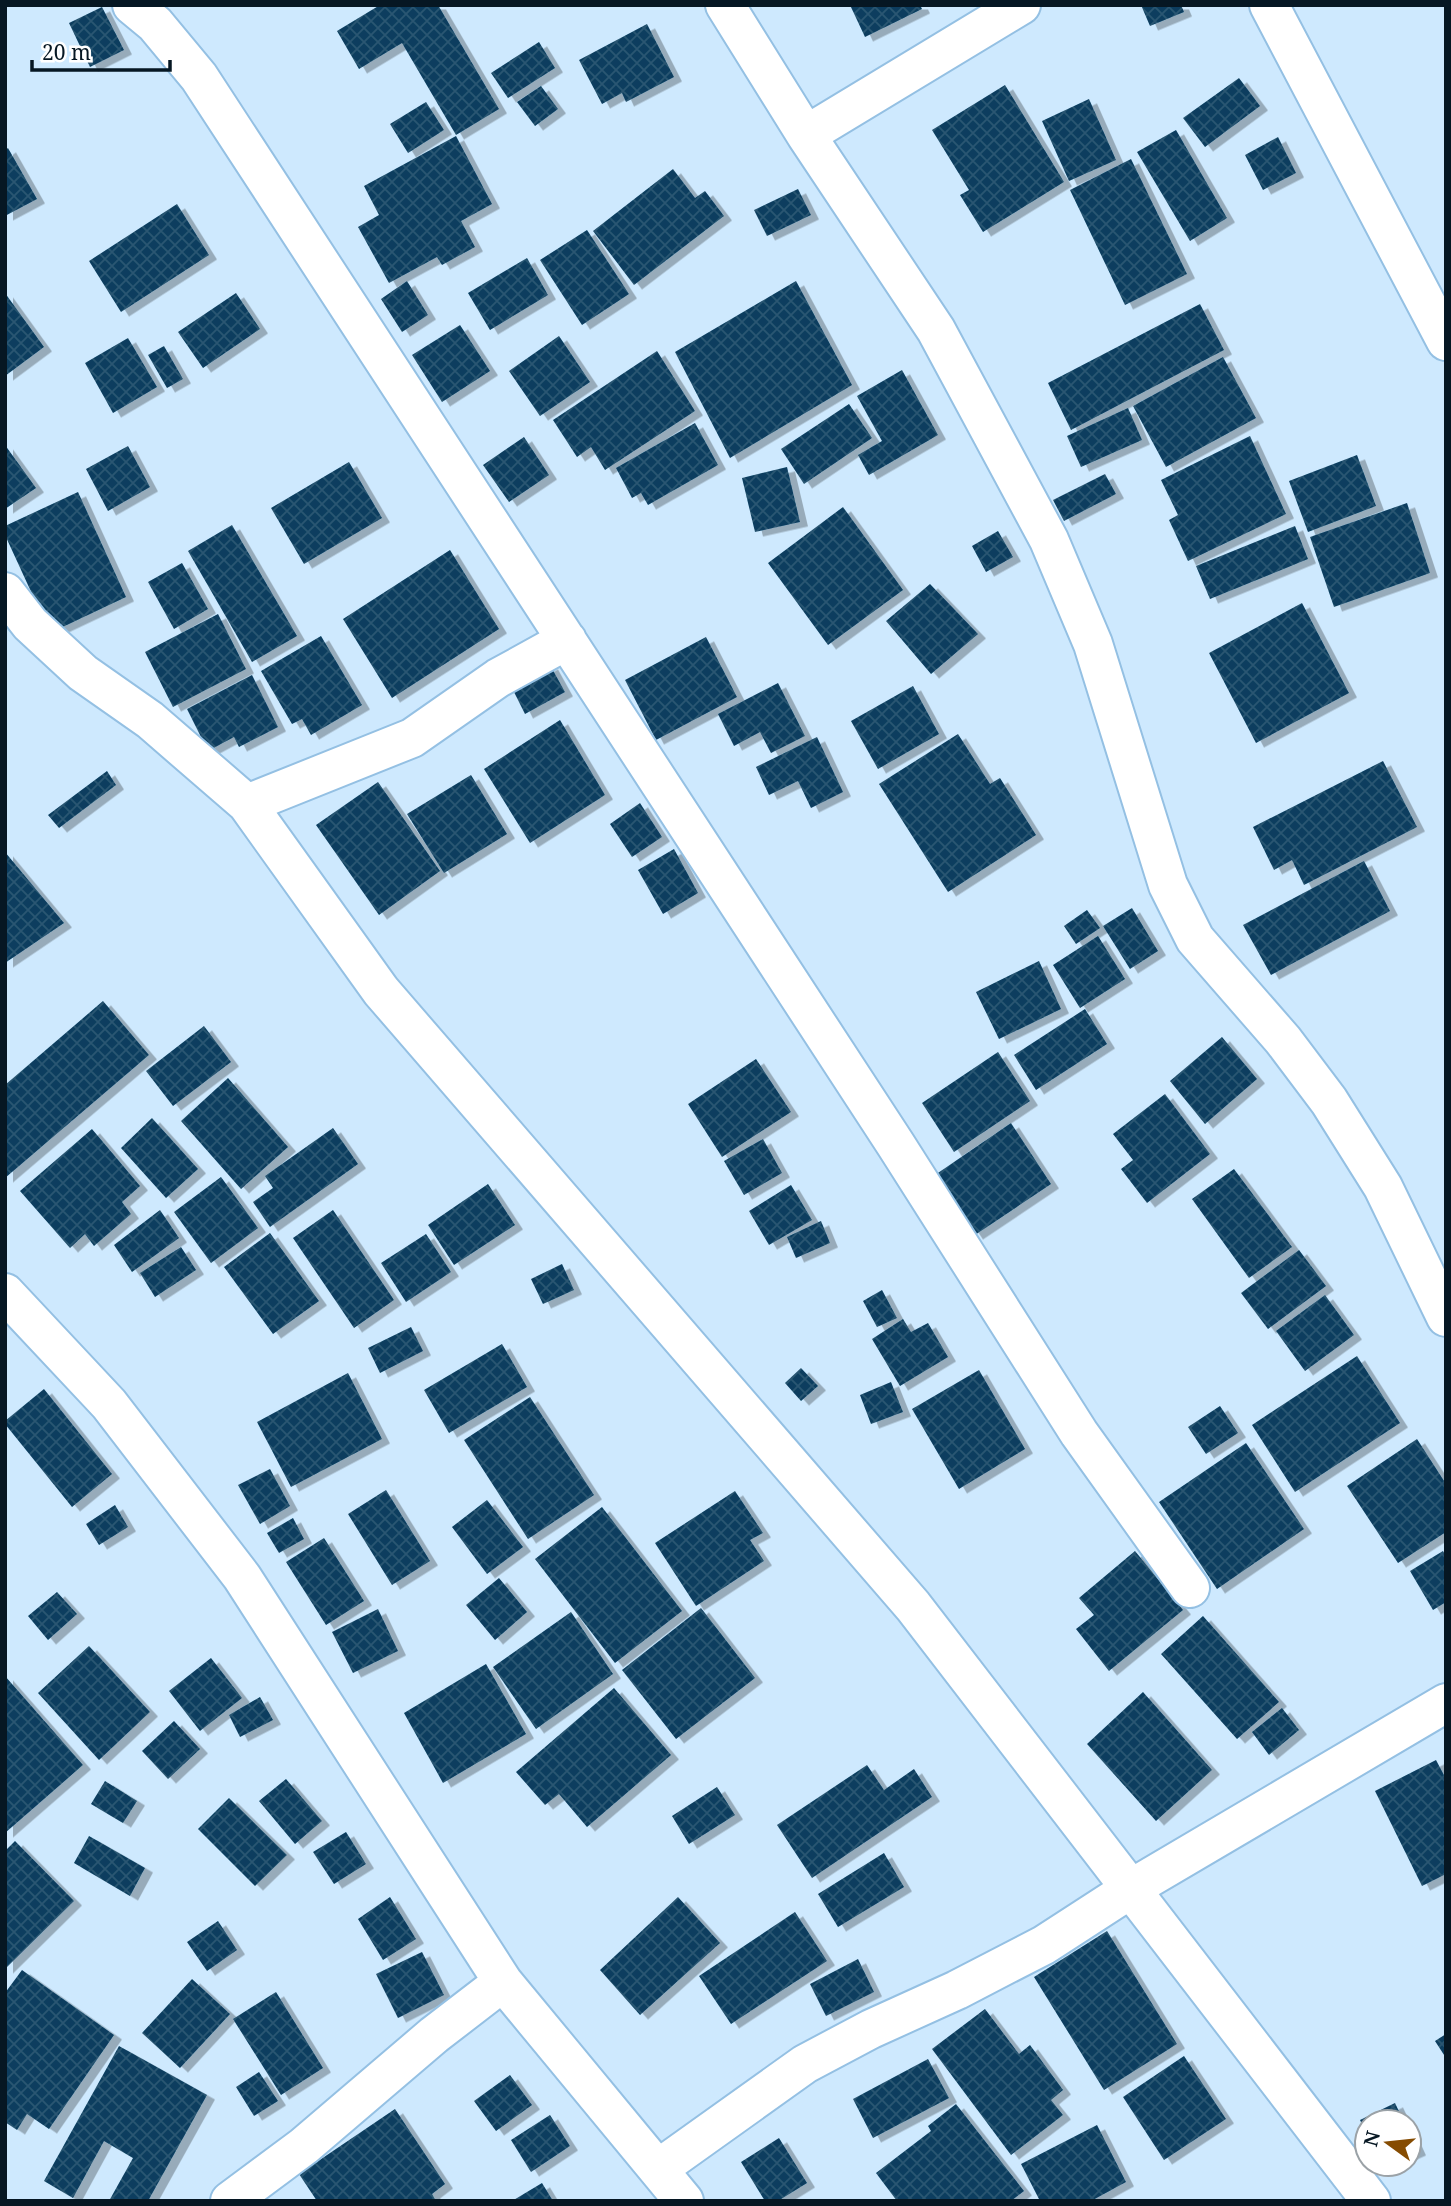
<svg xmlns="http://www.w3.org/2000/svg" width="1451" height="2206" viewBox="0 0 1451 2206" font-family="'Noto Serif',serif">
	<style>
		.building { fill: url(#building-cross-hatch); filter: url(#shadow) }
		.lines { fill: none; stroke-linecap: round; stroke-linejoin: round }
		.street-casing { stroke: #94c0e3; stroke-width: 42 }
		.street { stroke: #fff; stroke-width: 38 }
	</style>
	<defs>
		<pattern id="building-cross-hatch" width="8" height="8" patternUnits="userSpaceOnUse" patternTransform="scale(1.75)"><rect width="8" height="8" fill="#093e5f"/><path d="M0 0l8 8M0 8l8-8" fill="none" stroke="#2b5772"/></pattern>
		<filter id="shadow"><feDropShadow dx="8" dy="4.5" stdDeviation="0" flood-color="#0004"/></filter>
	</defs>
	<rect width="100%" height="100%" fill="#cee9fe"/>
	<path class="building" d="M 380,5 L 438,5 L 499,109 L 456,135 L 402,43 L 359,69 L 337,31 Z
		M 850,5 L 920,5 L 922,9 L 865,37 Z
		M 1141,5 L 1181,5 L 1184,12 L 1150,26 Z
		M 102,7 L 124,50 L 90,67 L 69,23 Z
		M 647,24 L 674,77 L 626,102 L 622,93 L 602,104 L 579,60 Z
		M 539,42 L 555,68 L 508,98 L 491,73 Z
		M 1239,78 L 1260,106 L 1205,147 L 1183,118 Z
		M 1005,85 L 1064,182 L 983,232 L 960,195 L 969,190 L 932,130 Z
		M 541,86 L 558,109 L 535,126 L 517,102 Z
		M 1089,99 L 1116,160 L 1069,181 L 1042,121 Z
		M 426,102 L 444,130 L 408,153 L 390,124 Z
		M 1176,130 L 1227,218 L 1190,241 L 1137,152 Z
		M 456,136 L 492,204 L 461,221 L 475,247 L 442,265 L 437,257 L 389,283 L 358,227 L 379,215 L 364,186 Z
		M 1278,137 L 1296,173 L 1263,190 L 1245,155 Z
		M 8,148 L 37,199 L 5,216 L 5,150 Z
		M 1131,159 L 1187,274 L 1125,305 L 1070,190 Z
		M 673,169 L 695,198 L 705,191 L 724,216 L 634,285 L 593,231 Z
		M 798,189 L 811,215 L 767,236 L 754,210 Z
		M 177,204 L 209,255 L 121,312 L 89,261 Z
		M 587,230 L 629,294 L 582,325 L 540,260 Z
		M 527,258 L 548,295 L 490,330 L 468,293 Z
		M 407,281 L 428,315 L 402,332 L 381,299 Z
		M 796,281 L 852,385 L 730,458 L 675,352 Z
		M 5,293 L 44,347 L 5,376 Z
		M 236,293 L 260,329 L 203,368 L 178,332 Z
		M 1200,304 L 1224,350 L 1071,430 L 1048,383 Z
		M 460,325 L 490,371 L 442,402 L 412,355 Z
		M 559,336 L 590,382 L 540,416 L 509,371 Z
		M 128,338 L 157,387 L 113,413 L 85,363 Z
		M 164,346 L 183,379 L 167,388 L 148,355 Z
		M 657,351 L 695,411 L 605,470 L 591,447 L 577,457 L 553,420 Z
		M 1223,357 L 1256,418 L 1166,467 L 1133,406 Z
		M 902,370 L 938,435 L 869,475 L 858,455 L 882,441 L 857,396 Z
		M 849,404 L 872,438 L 804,484 L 781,449 Z
		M 1128,408 L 1142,440 L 1081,467 L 1067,436 Z
		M 695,423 L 718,465 L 648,505 L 641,493 L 632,498 L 616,468 Z
		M 1250,436 L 1286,514 L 1188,561 L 1169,520 L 1178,515 L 1161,480 Z
		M 524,437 L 549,475 L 509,502 L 483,465 Z
		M 5,445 L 36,488 L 5,509 Z
		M 128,446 L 150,487 L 108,511 L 86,469 Z
		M 1357,455 L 1376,506 L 1308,532 L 1289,481 Z
		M 349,462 L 382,518 L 304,564 L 271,508 Z
		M 787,467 L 800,522 L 755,532 L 742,478 Z
		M 1105,474 L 1116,494 L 1064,521 L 1053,500 Z
		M 78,492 L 126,597 L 50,633 L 5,535 L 5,526 Z
		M 1407,503 L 1430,573 L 1334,607 L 1310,537 Z
		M 843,507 L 903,590 L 828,645 L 768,563 Z
		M 232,525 L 297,636 L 252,662 L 188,551 Z
		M 1295,526 L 1308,559 L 1210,599 L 1196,566 Z
		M 998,531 L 1013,557 L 986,572 L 972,546 Z
		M 450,550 L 499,629 L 392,698 L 343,619 Z
		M 182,563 L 208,609 L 174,629 L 148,582 Z
		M 930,584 L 978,634 L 931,674 L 886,621 Z
		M 1302,603 L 1349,693 L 1256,743 L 1209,653 Z
		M 218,614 L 246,669 L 173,707 L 145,652 Z
		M 321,636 L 362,705 L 311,735 L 302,719 L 292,724 L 261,671 Z
		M 706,637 L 737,697 L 656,740 L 625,680 Z
		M 550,665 L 565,692 L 525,714 L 511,686 Z
		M 252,675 L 278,727 L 239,747 L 234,737 L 208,751 L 187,709 Z
		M 778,683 L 805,736 L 771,753 L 760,732 L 734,746 L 718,714 Z
		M 913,686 L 939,734 L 878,769 L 851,721 Z
		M 560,720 L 605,795 L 530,843 L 484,769 Z
		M 958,734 L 990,784 L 1000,778 L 1036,835 L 948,892 L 879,784 Z
		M 817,737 L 843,792 L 811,808 L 798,781 L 769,795 L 756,767 Z
		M 1383,761 L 1417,827 L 1304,885 L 1292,860 L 1274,870 L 1253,827 Z
		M 107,771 L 116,785 L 59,828 L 48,815 Z
		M 471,775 L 507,834 L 444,873 L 407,814 Z
		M 378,782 L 440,871 L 379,915 L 316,825 Z
		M 640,803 L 662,837 L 632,857 L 610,824 Z
		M 674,849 L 698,893 L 663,914 L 638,870 Z
		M 5,852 L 64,923 L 5,963 Z
		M 1364,861 L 1390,911 L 1271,975 L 1243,925 Z
		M 1132,908 L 1158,951 L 1130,969 L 1103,926 Z
		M 1087,910 L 1100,928 L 1076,944 L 1064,926 Z
		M 1098,936 L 1125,979 L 1080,1008 L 1053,965 Z
		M 1039,961 L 1061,1009 L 999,1039 L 976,992 Z
		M 103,1001 L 149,1055 L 5,1178 L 5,1085 Z
		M 1085,1009 L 1107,1044 L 1036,1090 L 1014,1055 Z
		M 204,1026 L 231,1062 L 173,1106 L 146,1071 Z
		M 1222,1037 L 1257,1079 L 1205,1124 L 1170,1081 Z
		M 998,1052 L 1030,1101 L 954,1152 L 922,1103 Z
		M 756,1059 L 791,1112 L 722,1157 L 688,1104 Z
		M 228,1078 L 288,1147 L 241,1189 L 181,1121 Z
		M 1165,1094 L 1210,1154 L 1147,1203 L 1121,1169 L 1133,1160 L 1113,1134 Z
		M 152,1118 L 198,1169 L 166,1198 L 121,1148 Z
		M 1011,1123 L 1051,1184 L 975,1235 L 935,1175 Z
		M 333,1128 L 358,1164 L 270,1227 L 253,1202 L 273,1188 L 265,1176 Z
		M 92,1129 L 140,1186 L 122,1202 L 131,1214 L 94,1246 L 85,1234 L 70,1248 L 20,1191 Z
		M 763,1139 L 782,1173 L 744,1195 L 724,1161 Z
		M 1234,1169 L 1292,1247 L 1249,1278 L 1192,1199 Z
		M 221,1177 L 258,1228 L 211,1263 L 174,1212 Z
		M 488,1184 L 515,1225 L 454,1265 L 428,1225 Z
		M 791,1185 L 812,1220 L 769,1245 L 749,1211 Z
		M 160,1210 L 179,1238 L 132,1272 L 114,1245 Z
		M 333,1210 L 394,1300 L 354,1328 L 293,1238 Z
		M 821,1221 L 830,1243 L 796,1258 L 787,1237 Z
		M 270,1233 L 319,1301 L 273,1334 L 224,1267 Z
		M 426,1234 L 451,1272 L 406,1302 L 381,1263 Z
		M 181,1247 L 196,1270 L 155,1297 L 140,1273 Z
		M 1299,1250 L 1326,1286 L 1268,1329 L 1241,1293 Z
		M 562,1264 L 574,1290 L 543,1304 L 531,1279 Z
		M 882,1290 L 897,1318 L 877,1327 L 863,1301 Z
		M 1325,1295 L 1354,1335 L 1305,1371 L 1276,1331 Z
		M 903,1319 L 911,1332 L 928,1323 L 948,1357 L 900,1386 L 872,1339 Z
		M 411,1327 L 423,1351 L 380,1373 L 368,1348 Z
		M 502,1344 L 527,1387 L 449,1433 L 424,1390 Z
		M 1357,1356 L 1400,1423 L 1295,1492 L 1252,1425 Z
		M 801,1368 L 818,1386 L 801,1401 L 785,1383 Z
		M 979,1370 L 1025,1449 L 959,1489 L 912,1409 Z
		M 348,1373 L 382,1439 L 291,1487 L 257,1422 Z
		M 891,1382 L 903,1412 L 871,1424 L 860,1395 Z
		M 44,1389 L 112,1474 L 72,1507 L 5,1424 L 5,1421 Z
		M 530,1397 L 594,1495 L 528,1539 L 464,1440 Z
		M 1220,1406 L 1238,1433 L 1206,1454 L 1188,1427 Z
		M 1417,1439 L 1446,1484 L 1446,1532 L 1398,1563 L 1347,1486 Z
		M 1246,1443 L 1304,1529 L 1217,1589 L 1159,1502 Z
		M 270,1469 L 290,1506 L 260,1524 L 238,1485 Z
		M 386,1490 L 430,1561 L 392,1585 L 348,1514 Z
		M 735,1491 L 763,1533 L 750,1540 L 764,1561 L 696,1606 L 655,1543 Z
		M 487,1500 L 523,1547 L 487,1574 L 452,1527 Z
		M 115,1505 L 128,1527 L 99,1545 L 86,1524 Z
		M 602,1507 L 682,1611 L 615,1663 L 535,1559 Z
		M 293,1518 L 304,1539 L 279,1553 L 267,1533 Z
		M 324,1538 L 364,1601 L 326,1625 L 286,1562 Z
		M 1135,1551 L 1183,1610 L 1109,1671 L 1076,1629 L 1094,1615 L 1079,1598 Z
		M 1443,1551 L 1446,1556 L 1446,1602 L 1433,1610 L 1410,1571 Z
		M 499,1578 L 527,1612 L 495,1640 L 466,1605 Z
		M 57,1592 L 77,1614 L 48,1640 L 28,1616 Z
		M 701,1608 L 755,1678 L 676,1739 L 622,1670 Z
		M 378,1609 L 398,1651 L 353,1673 L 332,1632 Z
		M 571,1612 L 613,1674 L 536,1729 L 493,1667 Z
		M 1203,1616 L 1279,1702 L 1237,1739 L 1161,1654 Z
		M 89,1646 L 150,1712 L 99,1760 L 38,1693 Z
		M 211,1658 L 242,1698 L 200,1731 L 169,1691 Z
		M 486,1664 L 526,1734 L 443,1783 L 404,1713 Z
		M 5,1676 L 83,1765 L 5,1833 Z
		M 614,1688 L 671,1755 L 587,1827 L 559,1794 L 545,1805 L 516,1772 Z
		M 1143,1692 L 1212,1770 L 1156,1821 L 1087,1744 Z
		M 260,1697 L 273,1720 L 240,1737 L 229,1715 Z
		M 1282,1708 L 1299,1730 L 1269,1755 L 1252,1732 Z
		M 174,1721 L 200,1749 L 168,1779 L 142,1751 Z
		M 1436,1760 L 1446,1779 L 1446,1874 L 1422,1886 L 1375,1791 Z
		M 867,1765 L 884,1790 L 914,1769 L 932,1797 L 812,1878 L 777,1825 Z
		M 286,1779 L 322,1821 L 295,1844 L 259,1801 Z
		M 105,1781 L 137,1801 L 123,1823 L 91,1804 Z
		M 717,1787 L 735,1815 L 689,1844 L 672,1816 Z
		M 229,1798 L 287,1855 L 255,1886 L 198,1829 Z
		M 346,1832 L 366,1864 L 334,1884 L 313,1852 Z
		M 89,1836 L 145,1868 L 130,1896 L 74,1863 Z
		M 15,1841 L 74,1901 L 5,1969 L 5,1851 Z
		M 884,1853 L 904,1887 L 838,1927 L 818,1894 Z
		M 390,1897 L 416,1939 L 383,1960 L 358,1919 Z
		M 678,1897 L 720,1943 L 640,2015 L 600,1970 Z
		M 795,1912 L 827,1961 L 731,2024 L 699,1976 Z
		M 218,1921 L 237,1950 L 207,1971 L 187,1942 Z
		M 1107,1931 L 1177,2044 L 1104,2090 L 1034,1977 Z
		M 422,1952 L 444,1995 L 398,2018 L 376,1974 Z
		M 858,1959 L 874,1992 L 826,2016 L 810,1984 Z
		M 22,1970 L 114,2035 L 49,2129 L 27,2114 L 17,2130 L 5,2122 L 5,1993 Z
		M 192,1979 L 230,2014 L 180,2068 L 142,2033 Z
		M 276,1992 L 323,2068 L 281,2095 L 233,2019 Z
		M 985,2009 L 1019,2054 L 1030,2045 L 1063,2090 L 1051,2100 L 1063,2115 L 1011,2155 L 932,2049 Z
		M 1446,2034 L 1446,2058 L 1435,2041 Z
		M 119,2046 L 207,2095 L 148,2201 L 109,2201 L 133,2158 L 104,2141 L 73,2198 L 44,2181 Z
		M 1184,2056 L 1226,2119 L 1164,2160 L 1123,2097 Z
		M 928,2059 L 949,2098 L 873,2138 L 853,2099 Z
		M 259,2072 L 278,2101 L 254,2116 L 236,2087 Z
		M 510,2075 L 532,2105 L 496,2131 L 474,2101 Z
		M 1395,2103 L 1404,2122 L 1367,2122 L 1367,2134 L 1360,2120 Z
		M 956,2104 L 1024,2191 L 1011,2201 L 897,2201 L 876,2173 L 931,2131 L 928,2126 Z
		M 395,2109 L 445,2184 L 432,2194 L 436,2201 L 317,2201 L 299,2174 Z
		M 550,2115 L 570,2146 L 531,2172 L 511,2140 Z
		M 1097,2125 L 1126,2182 L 1091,2201 L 1040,2201 L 1021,2164 Z
		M 1409,2131 L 1418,2151 L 1409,2155 Z
		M 779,2138 L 807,2183 L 778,2201 L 765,2201 L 741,2162 Z
		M 542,2183 L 553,2201 L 512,2201 Z"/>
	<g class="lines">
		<defs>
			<path id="street" d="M 132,5 L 155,24 L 199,77 L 896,1145 L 1079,1433 L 1190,1588
				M 725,5 L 806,135 L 936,330 L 1049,540 L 1093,644 L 1168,885 L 1195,939 L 1283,1040 L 1329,1101 L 1383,1187 L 1446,1317
				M 1269,5 L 1446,341
				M 806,135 L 1021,5
				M 5,592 L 30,624 L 83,673 L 150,720 L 247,804 L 381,991 L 913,1606 L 1371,2201
				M 247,804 L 412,738 L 498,678 L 567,640
				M 5,1293 L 109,1404 L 242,1577 L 503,1982 L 684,2201
				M 658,2169 L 805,2064 L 871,2029 L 957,1990 L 1044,1945 L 1132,1888 L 1446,1703
				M 230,2201 L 304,2146 L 434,2035 L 503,1982"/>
		</defs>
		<use href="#street" class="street-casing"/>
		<use href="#street" class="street"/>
	</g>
	<rect width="1451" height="2206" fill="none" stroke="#061723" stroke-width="14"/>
	<g transform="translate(1388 2143) rotate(285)"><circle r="33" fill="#ffffff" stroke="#9ba2a7" stroke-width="2"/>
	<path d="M0-5L12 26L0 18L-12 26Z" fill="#864c02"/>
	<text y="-10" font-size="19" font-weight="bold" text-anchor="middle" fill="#061723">N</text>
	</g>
	<path d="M32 60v10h138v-10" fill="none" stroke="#061723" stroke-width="3.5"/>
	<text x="42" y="60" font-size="21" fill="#061723" stroke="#ffffff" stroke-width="5" paint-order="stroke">20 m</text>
</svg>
